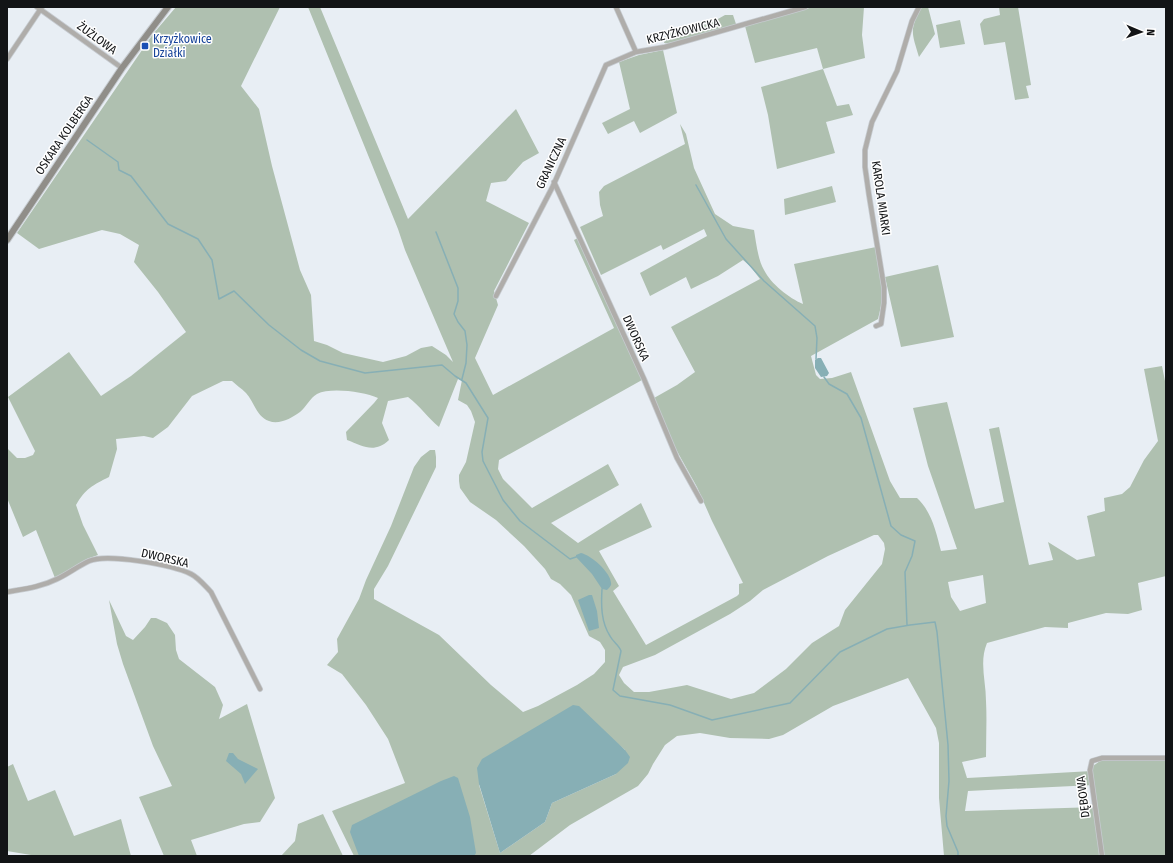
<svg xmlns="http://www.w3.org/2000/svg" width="1173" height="863" viewBox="0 0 1173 863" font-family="'Fira Sans Condensed',sans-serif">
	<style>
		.green { fill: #afc0b0; fill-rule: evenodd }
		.water { fill: #87afb5 }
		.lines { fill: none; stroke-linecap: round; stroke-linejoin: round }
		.stream { stroke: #87afb5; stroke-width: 1.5 }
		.minor-casing { stroke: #c6cbd0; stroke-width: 6 }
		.secondary-casing { stroke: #c6cbd0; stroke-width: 8 }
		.minor { stroke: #afadaa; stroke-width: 4.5 }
		.secondary { stroke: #908e89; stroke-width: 6 }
		.transit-dot { fill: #1a4fb4; stroke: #fff; stroke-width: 1.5 }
		.labels { text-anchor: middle; stroke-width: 3; stroke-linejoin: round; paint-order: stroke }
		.street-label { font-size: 12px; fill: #121416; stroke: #fff }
		.transit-label { font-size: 12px; fill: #164399; stroke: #fff; text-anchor: start }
	</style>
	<rect width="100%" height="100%" fill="#e8eef4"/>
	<path class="green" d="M 176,7 L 280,7 L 241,86 L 259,109 L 272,166 L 300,270 L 311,295 L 314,341 L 327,345 L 343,353 L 383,362 L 406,356 L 421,348 L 432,346 L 446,355 L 453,362 L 405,250 L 398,229 L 308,7 L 320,7 L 408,219 L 516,109 L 539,153 L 523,162 L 506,181 L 491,183 L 486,201 L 529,223 L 494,291 L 498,305 L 475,358 L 493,395 L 614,328 L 574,240 L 578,238 L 642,380 L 499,460 L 498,469 L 503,479 L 532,508 L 608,464 L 619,485 L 551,523 L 578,543 L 641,503 L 652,527 L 599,551 L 619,586 L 613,591 L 646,645 L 737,596 L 739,594 L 739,584 L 743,583 L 712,521 L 697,487 L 673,444 L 654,398 L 677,385 L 695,372 L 671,327 L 760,279 L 750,266 L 743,260 L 718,276 L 691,289 L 686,277 L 650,296 L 640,273 L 707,236 L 704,229 L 663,250 L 661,245 L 601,275 L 580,227 L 603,216 L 600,205 L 599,192 L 604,186 L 685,144 L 680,124 L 686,134 L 694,168 L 715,214 L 733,226 L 754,230 C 756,242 758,260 764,270 C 771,284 789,298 803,304 L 794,264 L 876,247 L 883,289 L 882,302 L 878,319 L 811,356 L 816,375 L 820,379 L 832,378 L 851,372 L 890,481 L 900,498 L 917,498 C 932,512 936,532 941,551 L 957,549 L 928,466 L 913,408 L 947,402 L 975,509 L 1004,502 L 989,429 L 999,427 L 1029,565 L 1053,560 L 1048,542 L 1077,560 L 1095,556 L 1087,516 L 1105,511 L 1104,498 L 1122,494 L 1130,487 L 1144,460 L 1158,441 L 1144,369 L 1162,366 L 1166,386 L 1166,576 L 1138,583 L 1142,610 L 1128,614 L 1106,613 L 1068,623 L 1068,628 L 1045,627 L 987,643 C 979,662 986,681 986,701 C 987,720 986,738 986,757 L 962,762 L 967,778 L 1092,771 L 1093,766 L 1100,761 L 1166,761 L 1166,856 L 944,856 L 939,798 L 939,743 L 936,728 L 908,678 L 833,706 L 783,735 L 769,739 L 730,738 L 700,733 L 677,736 L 665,745 L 653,764 L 648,774 L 638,786 L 570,825 L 529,856 L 354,856 L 332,811 L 405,783 L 388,739 L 366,705 L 342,674 L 327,665 L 338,652 L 337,639 L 359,599 L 366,580 L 391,526 L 414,467 L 421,457 L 430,450 L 435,450 L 436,457 L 436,467 L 388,566 L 374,589 L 374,599 L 439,635 L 491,685 L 523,712 L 538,706 L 577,685 L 594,674 L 605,662 L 605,650 L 600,642 L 589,636 L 571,595 L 560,584 L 551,579 L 545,569 L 524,546 L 496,520 L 470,502 L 460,488 L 459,481 L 459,475 L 466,462 L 475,422 L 471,411 L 467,405 L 458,400 L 462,380 L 458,379 L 439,427 C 428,418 420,406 408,397 L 388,401 L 382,423 L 389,440 C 374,454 363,446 347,440 L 346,432 L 374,403 L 378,398 C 364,392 331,387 317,394 C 310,398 306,407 300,412 C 292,418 279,425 269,421 C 257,417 254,402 246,393 C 241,388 236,385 232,381 L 223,381 L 192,396 L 168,427 L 153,438 L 144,436 L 116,439 L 117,449 L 109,477 C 93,485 85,489 76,505 L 83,525 L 98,555 L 87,559 L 55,578 L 36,530 L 23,537 L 7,498 L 7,448 L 17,458 L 25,458 L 33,455 L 35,451 L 8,397 L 69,352 L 101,396 L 131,376 L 186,332 L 158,292 L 134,262 L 139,245 L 120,234 L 102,230 L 39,249 L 17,233 L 153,34 ZM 874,535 L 878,535 L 884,543 L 885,549 L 882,564 L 845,610 L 839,626 L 812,643 L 786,669 L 754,693 L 731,699 L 687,685 L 649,692 L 634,692 L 624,683 L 619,675 L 623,667 L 655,655 L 730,614 L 750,601 L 763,590 L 828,556 ZM 983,575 L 986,603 L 960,611 L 951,597 L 948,582 ZM 610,737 L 625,750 L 616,774 L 552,803 L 545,822 L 500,853 L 479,785 ZM 1094,785 L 1097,807 L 965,811 L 968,791 Z
		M 813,7 L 864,7 L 862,35 L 865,58 L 823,69 L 837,106 L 849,104 L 853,115 L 826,122 L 835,153 L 777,169 L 768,115 L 761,87 L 823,69 L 817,48 L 755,63 L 745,26 Z
		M 921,7 L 928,7 L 935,34 L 919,57 C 912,33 909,31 921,7 Z
		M 999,7 L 1018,7 L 1031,85 L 1026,86 L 1029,98 L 1015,100 L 1005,42 L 984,45 L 980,24 L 984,19 L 1000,15 Z
		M 725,15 L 733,15 L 736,24 C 724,28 672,45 664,43 L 666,35 L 677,29 L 709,24 Z
		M 960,20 L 965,44 L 940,48 L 936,25 Z
		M 663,50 L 677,113 L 640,133 L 634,121 L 608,134 L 602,123 L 630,109 L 619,62 L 639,55 Z
		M 832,186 L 836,202 L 785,215 L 784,199 Z
		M 938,265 L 954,337 L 901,347 L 885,277 Z
		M 109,600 L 126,636 L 133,640 L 145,627 L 151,618 L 156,618 L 167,623 L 175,635 L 176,650 L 179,659 L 215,687 L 223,705 L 219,719 L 247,704 L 275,798 L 260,822 L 244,824 L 191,840 L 197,856 L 164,856 L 139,797 L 172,786 L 153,746 L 123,664 L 117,644 Z
		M 13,764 L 28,801 L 55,790 L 74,836 L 121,819 L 131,856 L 37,856 L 7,851 L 7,767 Z
		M 323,814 L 343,856 L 281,856 L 295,841 L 298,824 Z"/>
	<path class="water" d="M 818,358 L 821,358 L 829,373 L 827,376 L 821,377 L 815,368 L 815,360 Z
		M 581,553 C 591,555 613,574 611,585 C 610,587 608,589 607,590 L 602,589 L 592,574 L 576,557 L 576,555 Z
		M 589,595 L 592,595 L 597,611 L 599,628 L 589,631 L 578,600 Z
		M 573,705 L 579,706 L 625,750 L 630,757 L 628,763 L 616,774 L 552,803 L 545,822 L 500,853 L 479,784 L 477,768 L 482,759 Z
		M 229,753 L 233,753 L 238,759 L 258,769 L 245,784 L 241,774 L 226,761 Z
		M 454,776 L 458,778 L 470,817 L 476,853 L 474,856 L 359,856 L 350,832 L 352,825 L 441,781 Z"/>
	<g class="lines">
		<path class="stream" d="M 87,140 L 118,162 L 119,170 L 131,176 L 168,224 L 198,239 L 212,260 L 219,299 L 234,291 L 269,325 L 301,350 L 320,361 L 365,373 L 442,365 L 455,376 L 466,383 L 488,418 L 482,452 L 483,461 L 503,500 L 520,521 L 570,559 L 576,557
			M 696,185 L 726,239 L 764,281 L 815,326 L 817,338 L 816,359
			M 436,232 L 458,288 L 458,301 L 454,314 L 458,322 L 465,331 L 467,345 L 466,363 L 462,379
			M 824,377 L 829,384 L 847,394 L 861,418 L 891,526 L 901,535 L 915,541 L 912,556 L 905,572 L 907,625
			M 602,589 C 601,605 601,622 610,636 C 613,642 619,645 621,651 L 613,690 L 620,696 L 670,705 L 712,720 L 790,703 L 840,652 L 887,629 L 910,625 L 935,622 L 937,632 L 948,745 L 949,781 L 946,816 L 947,826 L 958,852 L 958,856"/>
		<defs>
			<path id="minor" d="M 37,7 L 122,68
				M 616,7 L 636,52 L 665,47 L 805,7
				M 7,59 L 42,7
				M 554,182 L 644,379 L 677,458 L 701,501
				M 496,296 L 553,186 L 606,65 L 636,52
				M 876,326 L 881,324 L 884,303 L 884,287 L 869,195 L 865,167 L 865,150 L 872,122 L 897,71 L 912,21 L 919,7
				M 7,592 C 24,589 41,587 57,579 C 68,574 78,566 89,561 C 107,553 173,565 191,574 C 199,578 205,586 211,592 L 260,689
				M 1102,856 L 1090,770 L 1092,761 L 1102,758 L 1166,758"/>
			<path id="secondary" d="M 7,240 L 122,68 L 168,7"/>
		</defs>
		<use href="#minor" class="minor-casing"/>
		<use href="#secondary" class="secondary-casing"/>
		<use href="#minor" class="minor"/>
		<use href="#secondary" class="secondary"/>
	</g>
	<rect class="transit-dot" x="141" y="42" width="8" height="8" rx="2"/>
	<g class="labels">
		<g class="street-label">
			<text transform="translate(683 31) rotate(-14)" y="4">KRZYŻKOWICKA</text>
			<text transform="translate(97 38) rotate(36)" y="4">ŻUŻLOWA</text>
			<text transform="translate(64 135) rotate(-56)" y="4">OSKARA KOLBERGA</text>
			<text transform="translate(551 163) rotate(-65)" y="4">GRANICZNA</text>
			<text transform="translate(881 198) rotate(82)" y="4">KAROLA MIARKI</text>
			<text transform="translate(636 338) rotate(66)" y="4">DWORSKA</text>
			<text transform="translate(165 558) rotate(13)" y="4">DWORSKA</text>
			<text transform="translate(1083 797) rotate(-97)" y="4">DĘBOWA</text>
		</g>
		<g class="transit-label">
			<text x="153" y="43">Krzyżkowice<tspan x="153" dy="14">Działki</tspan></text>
		</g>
	</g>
	<rect width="1173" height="863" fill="none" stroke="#121416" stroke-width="16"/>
	<g transform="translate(1141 32) rotate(92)" stroke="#ffffff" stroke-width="3" paint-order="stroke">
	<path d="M0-3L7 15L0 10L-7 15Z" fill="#121416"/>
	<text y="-6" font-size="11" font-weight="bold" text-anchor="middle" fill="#121416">N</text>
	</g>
</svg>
